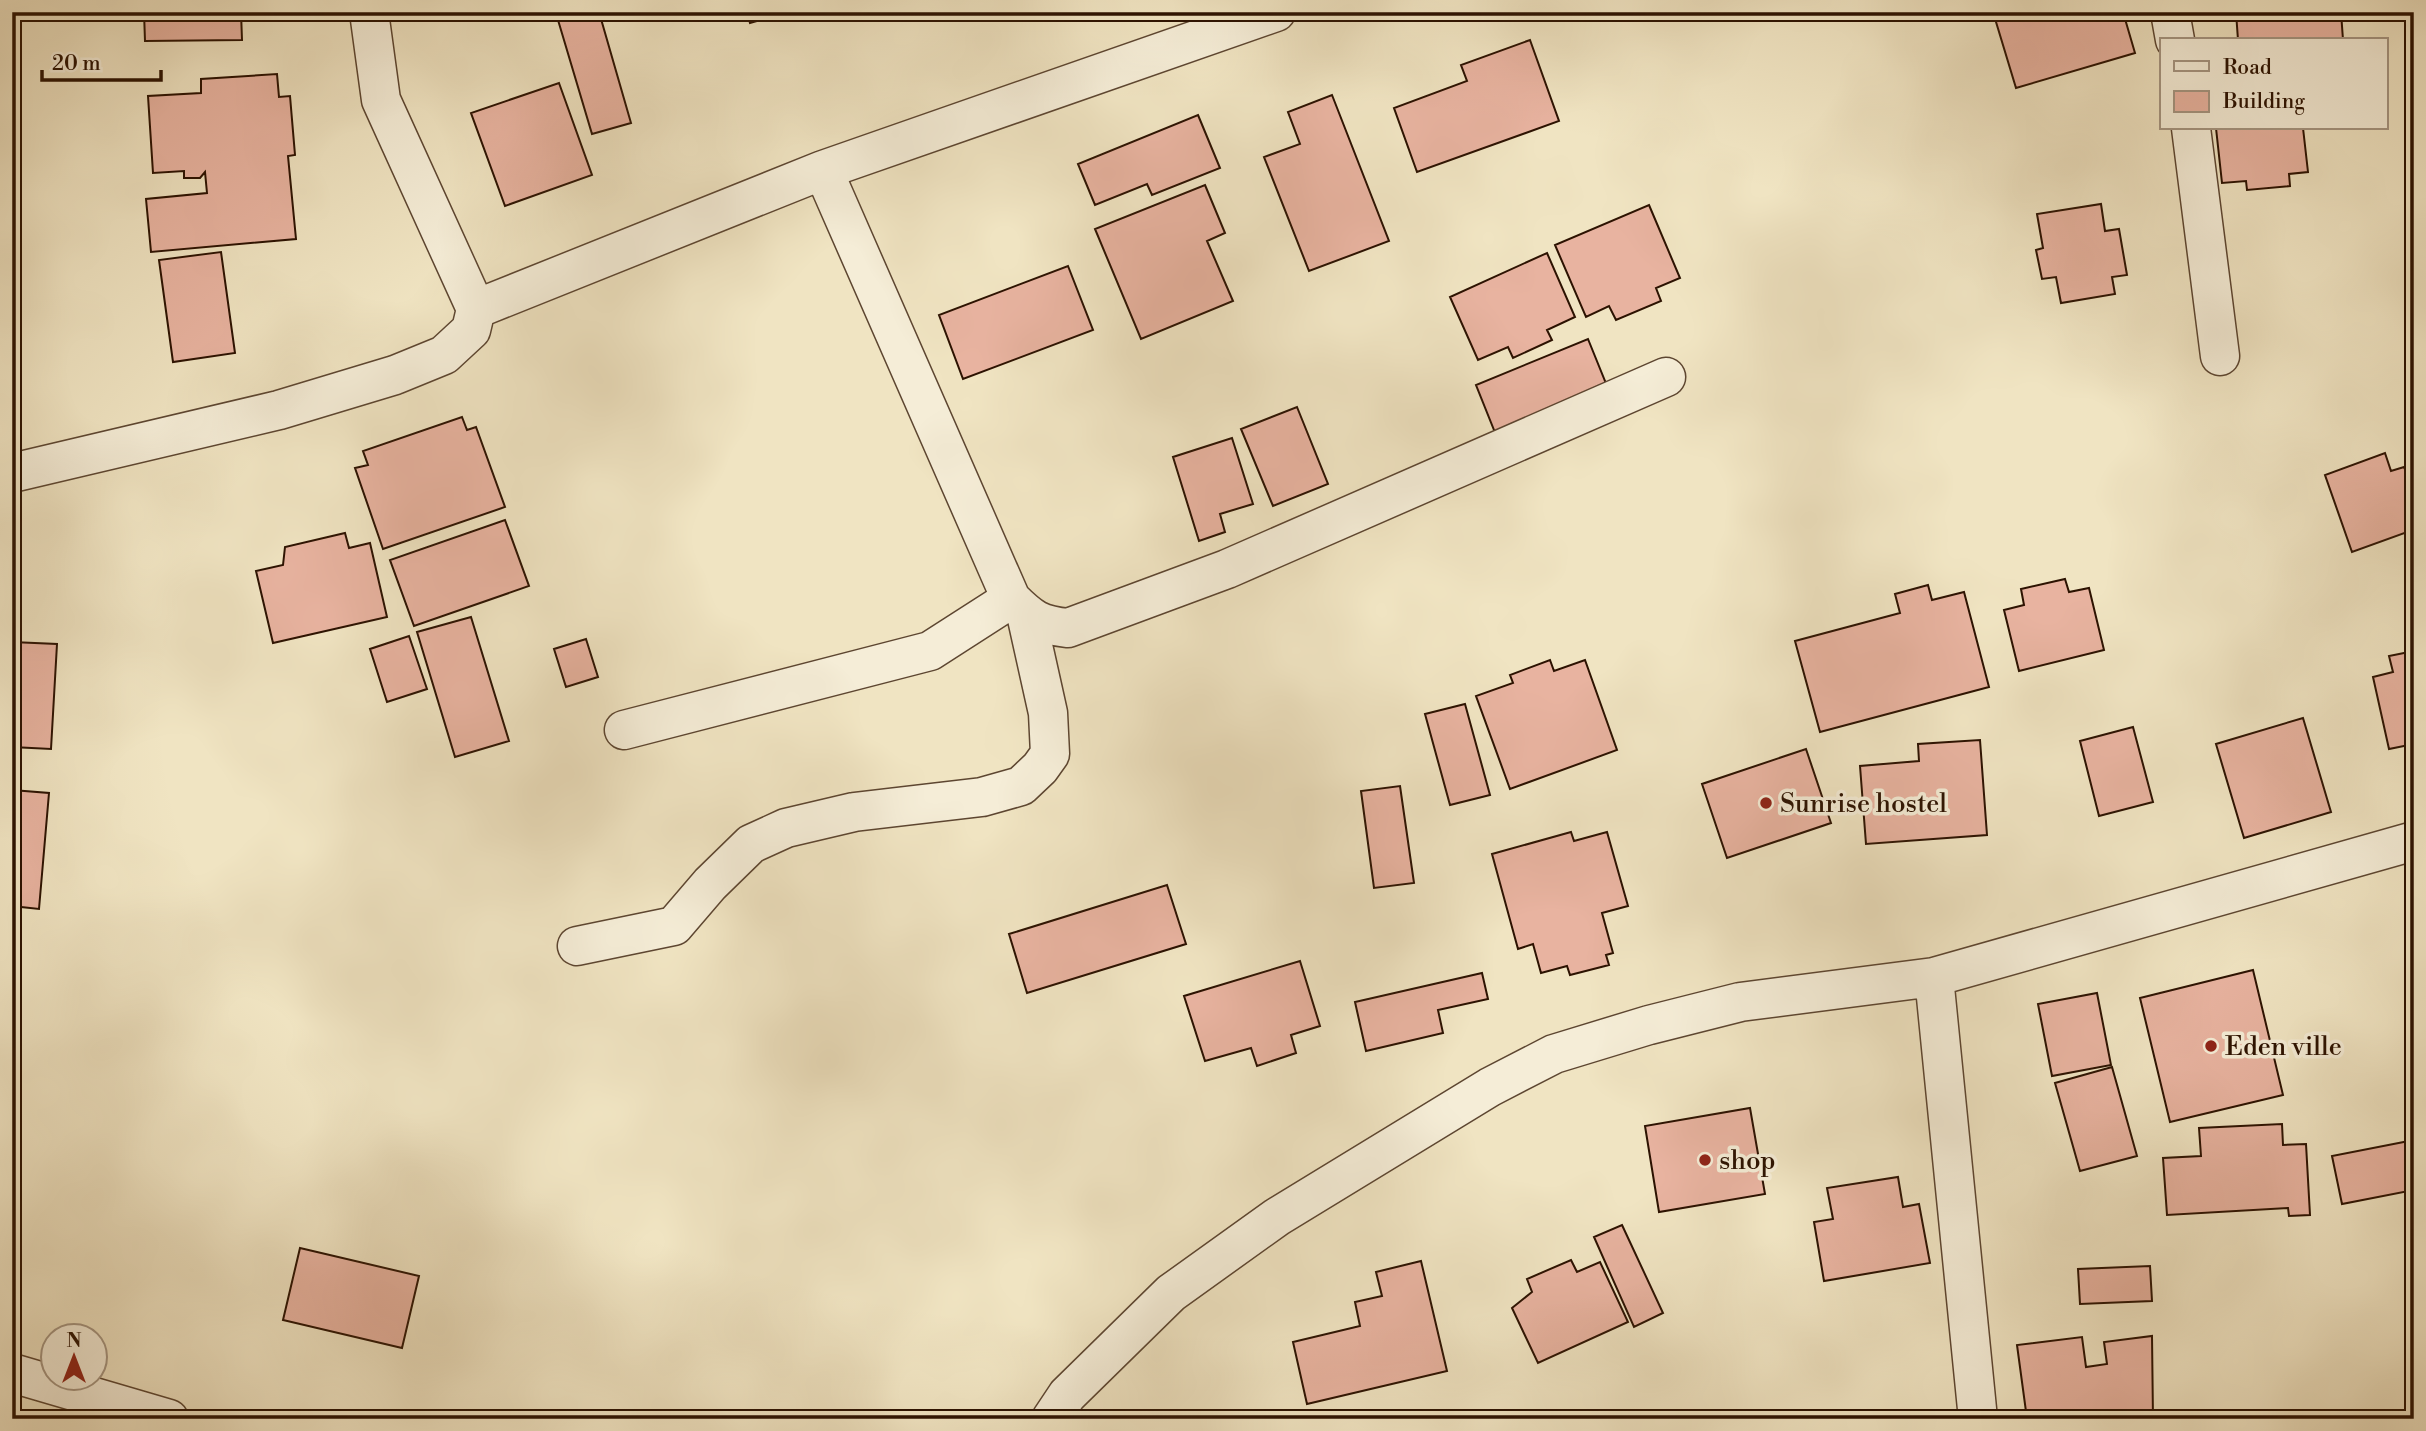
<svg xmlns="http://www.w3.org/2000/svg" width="2426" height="1431" viewBox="0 0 2426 1431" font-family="'Libre Bodoni',serif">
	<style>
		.building { fill: #e8b3a0; stroke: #2c1201; stroke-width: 2 }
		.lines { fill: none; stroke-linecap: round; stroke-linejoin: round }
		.minor-casing { stroke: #5d4631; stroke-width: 41 }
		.minor { stroke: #f5edd7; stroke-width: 38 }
		.poi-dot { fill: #8f2418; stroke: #f5edd7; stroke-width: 2.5 }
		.labels { text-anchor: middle; stroke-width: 7; stroke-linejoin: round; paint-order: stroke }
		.poi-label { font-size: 26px; fill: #2c1201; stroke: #f5edd7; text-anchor: start }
	</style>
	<rect width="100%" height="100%" fill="#f0e4c2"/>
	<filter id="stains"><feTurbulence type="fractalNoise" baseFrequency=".00286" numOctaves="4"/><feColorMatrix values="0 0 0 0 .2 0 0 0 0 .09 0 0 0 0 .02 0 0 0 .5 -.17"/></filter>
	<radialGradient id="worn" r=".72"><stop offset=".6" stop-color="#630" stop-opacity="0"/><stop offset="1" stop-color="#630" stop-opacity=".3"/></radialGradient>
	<path class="building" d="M 144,12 L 241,12 L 242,40 L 145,41 Z
		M 431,12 L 465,12 L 433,19 Z
		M 588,12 L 599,12 L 631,123 L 592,134 L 558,20 Z
		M 747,12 L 788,12 L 750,23 Z
		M 1993,12 L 2123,12 L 2135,53 L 2016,88 Z
		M 2236,12 L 2341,12 L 2343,40 L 2238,40 Z
		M 1530,40 L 1559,121 L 1417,172 L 1394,108 L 1467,81 L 1461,65 Z
		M 277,74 L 279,97 L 290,96 L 295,155 L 288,156 L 296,239 L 151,252 L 146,199 L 207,193 L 205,172 L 200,178 L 184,178 L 184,171 L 153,173 L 148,96 L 201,93 L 201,79 Z
		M 559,83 L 592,175 L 505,206 L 471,113 Z
		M 1332,95 L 1389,241 L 1309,271 L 1264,157 L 1300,144 L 1288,112 Z
		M 1198,115 L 1220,168 L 1152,195 L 1147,184 L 1095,205 L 1078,164 Z
		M 2216,128 L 2303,128 L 2308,172 L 2289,174 L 2290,186 L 2247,190 L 2246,181 L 2222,183 Z
		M 1205,185 L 1225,233 L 1207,241 L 1233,301 L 1141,339 L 1095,229 Z
		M 2101,204 L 2105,231 L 2119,229 L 2127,275 L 2112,277 L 2115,294 L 2061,303 L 2056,277 L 2042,279 L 2036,250 L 2043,248 L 2037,214 Z
		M 1649,205 L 1680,278 L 1656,288 L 1661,301 L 1616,320 L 1609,306 L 1586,317 L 1555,245 Z
		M 221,252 L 235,353 L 173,362 L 159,260 Z
		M 1547,253 L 1575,317 L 1547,330 L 1552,340 L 1513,358 L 1508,347 L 1478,360 L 1450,297 Z
		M 1068,266 L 1093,330 L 963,379 L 939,315 Z
		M 1588,339 L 1609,391 L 1496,435 L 1476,385 Z
		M 1297,407 L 1328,484 L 1273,506 L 1241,429 Z
		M 462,417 L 467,430 L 476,427 L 505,507 L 383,549 L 355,468 L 368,465 L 363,451 Z
		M 1232,438 L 1253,504 L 1220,514 L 1225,532 L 1199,541 L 1173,457 Z
		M 2385,453 L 2391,471 L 2404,467 L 2414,492 L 2414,508 L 2406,511 L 2413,530 L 2352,552 L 2325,475 Z
		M 505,520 L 529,586 L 414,626 L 390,560 Z
		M 345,533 L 349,548 L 370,543 L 387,617 L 273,643 L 256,571 L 283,565 L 285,547 Z
		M 2065,579 L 2069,592 L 2089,588 L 2104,650 L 2019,671 L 2004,610 L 2024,605 L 2021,589 Z
		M 1928,585 L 1932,600 L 1964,592 L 1989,687 L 1820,732 L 1795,641 L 1900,613 L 1895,594 Z
		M 471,617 L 509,741 L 455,757 L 417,632 Z
		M 409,636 L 427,689 L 387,702 L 370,649 Z
		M 586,639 L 598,677 L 566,687 L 554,649 Z
		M 12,642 L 57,644 L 51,749 L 12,747 Z
		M 2414,651 L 2414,744 L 2389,749 L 2373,677 L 2393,672 L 2389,656 Z
		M 1550,660 L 1554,671 L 1585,660 L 1617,750 L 1510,789 L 1476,696 L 1513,683 L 1510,675 Z
		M 1465,704 L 1490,795 L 1450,805 L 1425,714 Z
		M 2303,718 L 2331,812 L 2244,838 L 2216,744 Z
		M 2133,727 L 2153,802 L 2099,816 L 2080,741 Z
		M 1980,740 L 1987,835 L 1866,844 L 1860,766 L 1919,761 L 1918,744 Z
		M 1806,749 L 1831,823 L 1727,858 L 1702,784 Z
		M 1400,786 L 1414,883 L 1374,888 L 1361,791 Z
		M 12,790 L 49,793 L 39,909 L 12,906 Z
		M 1571,832 L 1574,841 L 1607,832 L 1628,906 L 1602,913 L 1613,953 L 1606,955 L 1609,965 L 1570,975 L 1567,966 L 1541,973 L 1533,944 L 1518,949 L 1492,854 Z
		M 1167,885 L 1186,944 L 1027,993 L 1009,934 Z
		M 1300,961 L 1320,1026 L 1291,1035 L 1296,1053 L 1257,1066 L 1251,1048 L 1205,1061 L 1184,996 Z
		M 2253,970 L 2283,1095 L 2170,1122 L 2140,998 Z
		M 1482,973 L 1488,999 L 1438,1010 L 1443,1033 L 1366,1051 L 1355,1002 Z
		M 2097,993 L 2111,1065 L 2052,1076 L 2038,1004 Z
		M 2112,1067 L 2137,1156 L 2080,1171 L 2055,1083 Z
		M 1750,1108 L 1765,1194 L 1659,1212 L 1645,1126 Z
		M 2282,1124 L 2283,1145 L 2306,1144 L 2310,1215 L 2289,1216 L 2288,1208 L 2167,1215 L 2163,1158 L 2201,1156 L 2199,1128 Z
		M 2414,1140 L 2414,1190 L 2342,1204 L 2332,1156 Z
		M 1898,1177 L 1903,1207 L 1919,1204 L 1930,1263 L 1824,1281 L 1814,1222 L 1833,1219 L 1827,1188 Z
		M 1622,1225 L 1663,1313 L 1634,1327 L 1594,1237 Z
		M 300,1248 L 419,1276 L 402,1348 L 283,1320 Z
		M 1571,1260 L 1577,1272 L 1600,1262 L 1628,1322 L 1538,1363 L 1512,1308 L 1532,1292 L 1527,1279 Z
		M 1421,1261 L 1447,1371 L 1307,1404 L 1293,1342 L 1360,1326 L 1355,1302 L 1382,1296 L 1376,1272 Z
		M 2150,1266 L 2152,1301 L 2080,1304 L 2078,1269 Z
		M 2152,1336 L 2153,1419 L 2027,1419 L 2017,1345 L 2082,1337 L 2086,1367 L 2107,1364 L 2104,1342 Z"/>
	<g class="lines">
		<defs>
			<path id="minor" d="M 2170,12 L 2175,40
				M 2191,128 L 2220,356
				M 823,170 L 1011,599 C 1031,619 1039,625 1068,628 L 1227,569 L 1666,377
				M 476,309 L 823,170 L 1276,12
				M 12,473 L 279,410 L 395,375 L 444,355 L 471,330 L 476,309 L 381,100 L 369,12
				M 624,730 L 930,651 L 1011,599
				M 577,946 L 674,926 L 710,884 L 751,844 L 786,828 L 854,812 L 982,797 L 1021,786 L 1040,768 L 1050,754 L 1048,713 L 1026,614
				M 1934,977 L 1978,1419
				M 12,1373 L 169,1419
				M 1051,1419 L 1067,1395 L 1171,1293 L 1277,1217 L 1490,1087 L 1554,1054 L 1649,1025 L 1740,1002 L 1934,977 L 2414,841"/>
		</defs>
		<use href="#minor" class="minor-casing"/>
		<use href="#minor" class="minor"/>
	</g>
	<g class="poi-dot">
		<circle cx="1766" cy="803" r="7"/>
		<circle cx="2211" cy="1046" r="7"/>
		<circle cx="1705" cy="1160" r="7"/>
	</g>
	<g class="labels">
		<g class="poi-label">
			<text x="1780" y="812">Sunrise hostel</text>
			<text x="2225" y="1055">Eden ville</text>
			<text x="1719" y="1169">shop</text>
		</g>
	</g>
	<rect width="2426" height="1431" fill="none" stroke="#f0e4c2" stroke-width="42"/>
	<rect x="14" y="14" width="2398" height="1403" fill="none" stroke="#2c1201" stroke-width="3.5"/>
	<rect x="21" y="21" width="2384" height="1389" fill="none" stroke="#2c1201" stroke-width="2"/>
	<rect x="2160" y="38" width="228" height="91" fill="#f5edd7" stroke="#a59581" stroke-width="2"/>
	<rect x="2174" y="61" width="35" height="10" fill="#f5edd7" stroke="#a59581" stroke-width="2"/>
	<text x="2223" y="74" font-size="21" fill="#2c1201">Road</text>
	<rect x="2174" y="91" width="35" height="21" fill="#e8b3a0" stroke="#a59581" stroke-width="2"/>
	<text x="2223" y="108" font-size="21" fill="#2c1201">Building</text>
	<g transform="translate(74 1357)"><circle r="33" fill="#f5edd7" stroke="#a59581" stroke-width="2"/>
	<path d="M0-5L12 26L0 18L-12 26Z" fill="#8f2418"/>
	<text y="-10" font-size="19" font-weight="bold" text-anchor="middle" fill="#2c1201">N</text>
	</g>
	<path d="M42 70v10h119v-10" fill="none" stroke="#2c1201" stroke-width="3.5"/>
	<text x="52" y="70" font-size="21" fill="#2c1201" stroke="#f5edd7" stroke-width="5" paint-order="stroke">20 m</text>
	<rect width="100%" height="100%" filter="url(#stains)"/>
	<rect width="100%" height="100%" fill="url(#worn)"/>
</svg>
